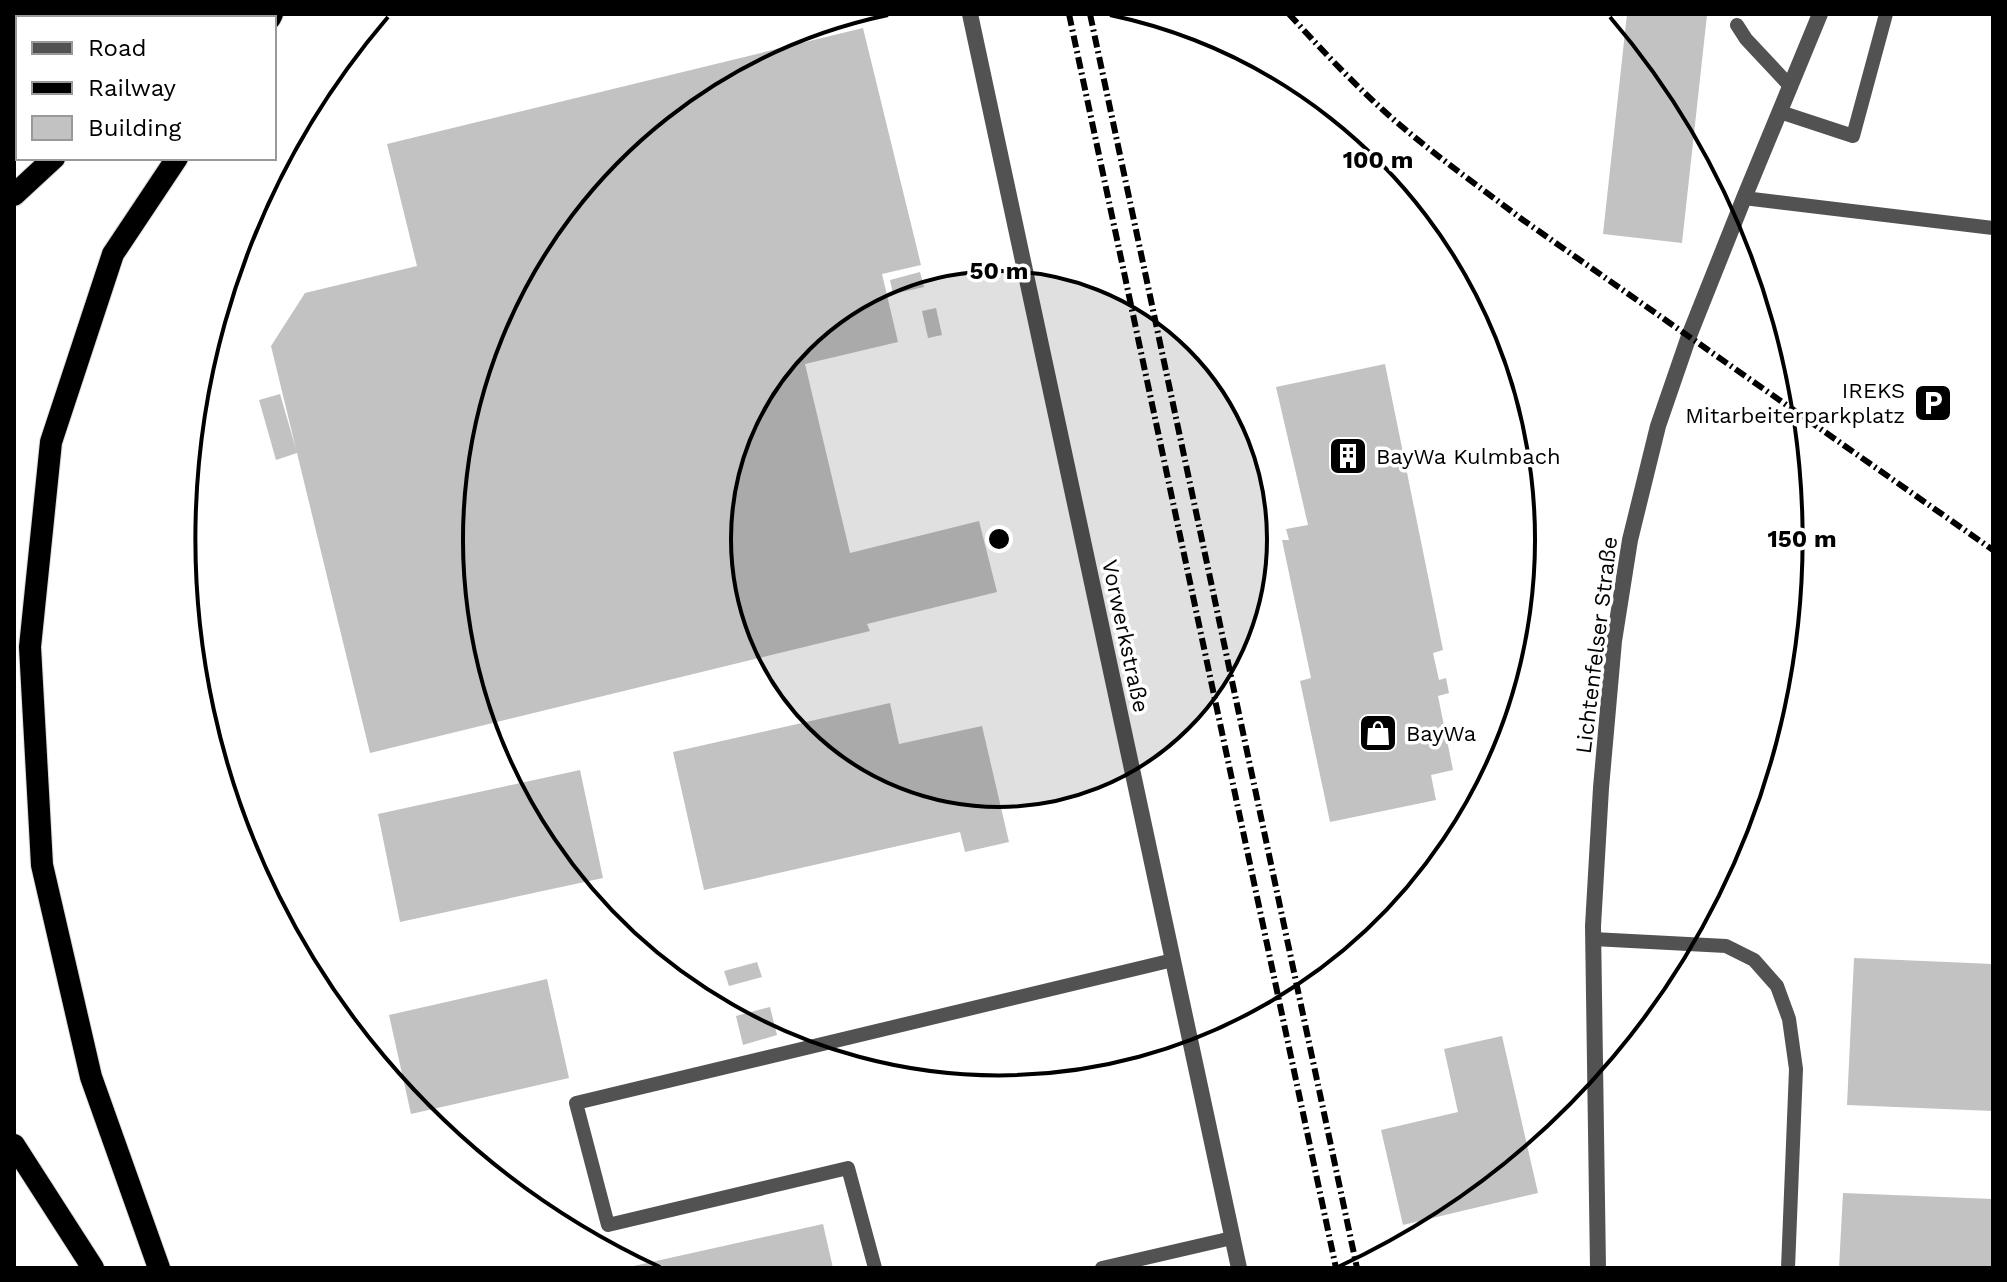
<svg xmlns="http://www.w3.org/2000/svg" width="2007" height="1282" viewBox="0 0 2007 1282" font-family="'Work Sans',sans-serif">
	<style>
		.building { fill: #c2c2c2 }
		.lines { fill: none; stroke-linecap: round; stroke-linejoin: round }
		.trunk-casing { stroke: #dbdbdb; stroke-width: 24 }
		.service { stroke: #525252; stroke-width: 14 }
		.minor { stroke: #525252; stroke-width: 16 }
		.tertiary { stroke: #525252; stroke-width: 16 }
		.trunk { stroke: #000; stroke-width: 22 }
		.rail { stroke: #000; stroke-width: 6; stroke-dasharray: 12 4 2 4; stroke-linecap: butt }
		.ring { fill: none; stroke: #000; stroke-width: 4 }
		.labels { text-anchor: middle; stroke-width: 7; stroke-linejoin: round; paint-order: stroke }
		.poi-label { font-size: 22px; fill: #000; stroke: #fff; text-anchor: start }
		.street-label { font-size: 22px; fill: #000; stroke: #fff }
		.centre { fill: #000; stroke: #fff; stroke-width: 4 }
		.ring-label { font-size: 24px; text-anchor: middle; font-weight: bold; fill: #000; stroke: #fff; stroke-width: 7; stroke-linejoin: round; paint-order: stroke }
	</style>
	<rect width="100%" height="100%" fill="#fff"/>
	<path class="building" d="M 1627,14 L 1707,15 L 1682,243 L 1603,234 Z
		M 863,28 L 921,265 L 882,274 L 898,342 L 805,364 L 850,553 L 979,521 L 997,592 L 867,624 L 870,631 L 370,753 L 297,453 L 276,460 L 259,400 L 280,394 L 296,449 L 271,346 L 305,293 L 417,266 L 387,144 Z
		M 920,272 L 924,287 L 893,294 L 890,280 Z
		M 936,308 L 942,335 L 928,338 L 922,311 Z
		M 1385,364 L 1443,650 L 1433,653 L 1439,680 L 1446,678 L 1449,693 L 1438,696 L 1453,770 L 1431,775 L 1436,800 L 1330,822 L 1300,681 L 1311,678 L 1282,540 L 1289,540 L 1286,529 L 1308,525 L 1276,387 Z
		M 890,703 L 899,744 L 982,726 L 1009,842 L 965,852 L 960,832 L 704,890 L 673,752 Z
		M 580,770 L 603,878 L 400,922 L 378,814 Z
		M 1854,958 L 1993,964 L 1993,1111 L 1847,1105 Z
		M 757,962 L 762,977 L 729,986 L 724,971 Z
		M 547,979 L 569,1078 L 411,1114 L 389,1015 Z
		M 770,1007 L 777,1035 L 743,1045 L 736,1016 Z
		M 1502,1036 L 1538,1193 L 1403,1225 L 1381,1130 L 1458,1112 L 1444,1049 Z
		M 1843,1193 L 1993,1199 L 1993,1268 L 1839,1268 Z
		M 823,1224 L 833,1268 L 629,1268 L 629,1267 Z"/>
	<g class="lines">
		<defs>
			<path id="trunk" d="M 155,18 L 160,14
				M 205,18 L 209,14
				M 270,18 L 272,14
				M 14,147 L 18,143
				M 14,195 L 54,158
				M 14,1145 L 93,1268
				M 159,1268 L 91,1077 L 42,865 L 30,647 L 51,442 L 113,254 L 177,158"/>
		</defs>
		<use href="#trunk" class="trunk-casing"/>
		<path class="service" d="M 1737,25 L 1746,39 L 1790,86
			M 1780,112 L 1853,136 L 1886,14
			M 1744,198 L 1993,228
			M 1593,939 L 1726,946 L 1754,960 L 1777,986 L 1789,1019 L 1796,1069 L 1788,1268
			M 875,1268 L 848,1168 L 608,1225 L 576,1103 L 1173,960
			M 1102,1268 L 1232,1238"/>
		<path class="minor" d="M 1598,1268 L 1593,926 L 1601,788 L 1614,641 L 1630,540 L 1658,426 L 1689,336 L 1744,198 L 1820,14"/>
		<path class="tertiary" d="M 970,14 L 1239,1268"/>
		<use href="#trunk" class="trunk"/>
		<path class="rail" d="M 1069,14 L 1336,1268
			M 1090,14 L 1357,1268
			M 1289,14 C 1319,47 1350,80 1383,110 C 1427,150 1476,184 1523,220 L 1993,550"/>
	</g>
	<circle cx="999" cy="539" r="268" fill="#000" fill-opacity=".12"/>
	<g class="ring">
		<circle cx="999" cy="539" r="268"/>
		<path d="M1110 15A536 536 0 1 1 888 15"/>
		<path d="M660 1267A803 803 0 0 1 388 17M1610 17A803 803 0 0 1 1338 1267"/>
	</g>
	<defs>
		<symbol id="parking-square" viewBox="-11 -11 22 22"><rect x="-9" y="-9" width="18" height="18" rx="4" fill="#000" stroke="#fff"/><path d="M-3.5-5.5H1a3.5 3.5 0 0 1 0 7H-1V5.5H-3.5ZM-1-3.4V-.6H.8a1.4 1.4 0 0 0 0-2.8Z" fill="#fff"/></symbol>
		<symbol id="building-square" viewBox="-11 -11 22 22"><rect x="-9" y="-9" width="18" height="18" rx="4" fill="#000" stroke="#fff"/><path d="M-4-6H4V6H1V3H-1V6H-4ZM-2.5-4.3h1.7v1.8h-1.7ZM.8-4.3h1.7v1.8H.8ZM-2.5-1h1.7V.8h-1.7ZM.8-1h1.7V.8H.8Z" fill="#fff"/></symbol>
		<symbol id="shop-square" viewBox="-11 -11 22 22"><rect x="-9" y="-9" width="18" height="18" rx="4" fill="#000" stroke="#fff"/><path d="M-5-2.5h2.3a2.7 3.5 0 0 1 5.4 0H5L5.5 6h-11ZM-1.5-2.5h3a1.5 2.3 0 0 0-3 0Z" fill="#fff"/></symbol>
	</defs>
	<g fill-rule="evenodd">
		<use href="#parking-square" x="1911" y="381" width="44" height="44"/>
		<use href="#building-square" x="1326" y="434" width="44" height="44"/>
		<use href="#shop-square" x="1356" y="711" width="44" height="44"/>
	</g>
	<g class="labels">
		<g class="poi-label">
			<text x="1905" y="398" text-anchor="end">IREKS<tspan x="1905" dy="25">Mitarbeiterparkplatz</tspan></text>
			<text x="1376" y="464">BayWa Kulmbach</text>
			<text x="1406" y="741">BayWa</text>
		</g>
		<g class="street-label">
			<text transform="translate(1126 636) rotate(78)" y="8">Vorwerkstraße</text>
			<text transform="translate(1596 645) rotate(-83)" y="8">Lichtenfelser Straße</text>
		</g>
	</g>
	<circle cx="999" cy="539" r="12" class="centre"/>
	<g class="ring-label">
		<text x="1378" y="168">100 m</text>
		<text x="999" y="279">50 m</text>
		<text x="1802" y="547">150 m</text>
	</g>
	<rect width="2007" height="1282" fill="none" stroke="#000000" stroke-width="32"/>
	<rect x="16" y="16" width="260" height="144" fill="#ffffff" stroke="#999999" stroke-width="2"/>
	<rect x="32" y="42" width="40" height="12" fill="#525252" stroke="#999999" stroke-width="2"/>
	<text x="88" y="56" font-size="24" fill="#000000">Road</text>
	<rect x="32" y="82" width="40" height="12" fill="#000000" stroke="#999999" stroke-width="2"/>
	<text x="88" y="96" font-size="24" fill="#000000">Railway</text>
	<rect x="32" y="116" width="40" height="24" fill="#c2c2c2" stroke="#999999" stroke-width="2"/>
	<text x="88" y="136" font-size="24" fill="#000000">Building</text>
</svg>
